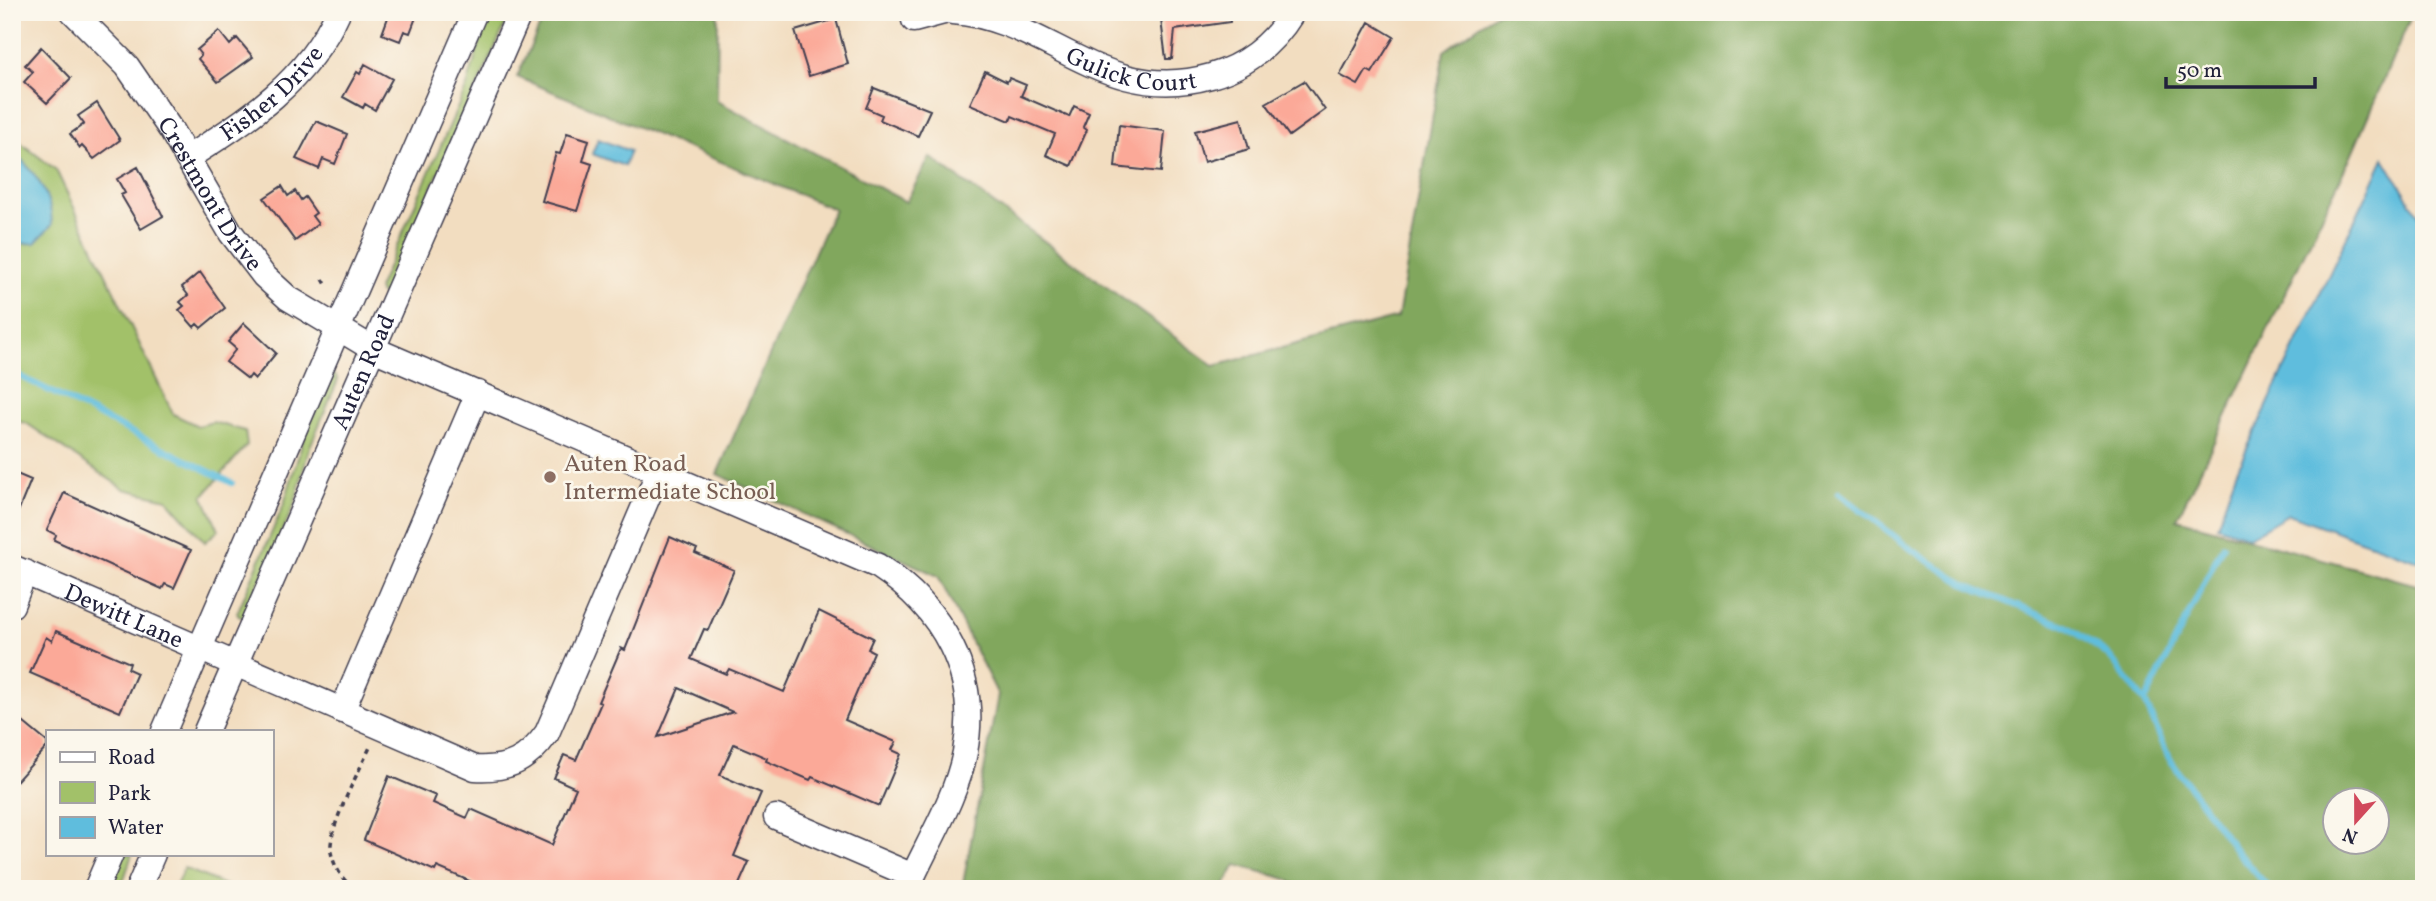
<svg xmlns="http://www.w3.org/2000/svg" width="2436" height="901" viewBox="0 0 2436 901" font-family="Vollkorn,serif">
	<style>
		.green { fill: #a2c169; stroke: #627252; stroke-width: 2 }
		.forest { fill: #81a75d; stroke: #52644c; stroke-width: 2; fill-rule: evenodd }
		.water { fill: #5fbddd; stroke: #40708c; stroke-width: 2 }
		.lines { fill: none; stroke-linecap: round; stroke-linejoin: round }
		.stream { stroke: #5fbddd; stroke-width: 6 }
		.building { fill: #fba998; fill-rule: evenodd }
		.minor-casing { stroke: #413e4f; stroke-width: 27 }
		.path { stroke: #413e4f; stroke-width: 3.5; stroke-dasharray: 5 5; stroke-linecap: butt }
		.minor { stroke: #fff; stroke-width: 24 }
		.education-dot { fill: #8d6e63; stroke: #fbf7ec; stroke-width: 2.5 }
		.labels { text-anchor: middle; stroke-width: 5; stroke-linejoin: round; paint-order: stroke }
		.street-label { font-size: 24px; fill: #22223b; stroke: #fbf7ec }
		.education-label { font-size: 24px; fill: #785e54; stroke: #fbf7ec; text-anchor: start }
	</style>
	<rect width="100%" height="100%" fill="#fbf7ec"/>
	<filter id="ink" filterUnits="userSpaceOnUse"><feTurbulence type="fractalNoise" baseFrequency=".0143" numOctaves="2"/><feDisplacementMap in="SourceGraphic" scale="14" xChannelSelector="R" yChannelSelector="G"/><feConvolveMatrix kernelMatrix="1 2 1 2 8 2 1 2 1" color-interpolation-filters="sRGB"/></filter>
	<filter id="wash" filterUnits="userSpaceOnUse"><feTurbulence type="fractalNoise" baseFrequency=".00686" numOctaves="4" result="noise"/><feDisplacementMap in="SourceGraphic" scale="28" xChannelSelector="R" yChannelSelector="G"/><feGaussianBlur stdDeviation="1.57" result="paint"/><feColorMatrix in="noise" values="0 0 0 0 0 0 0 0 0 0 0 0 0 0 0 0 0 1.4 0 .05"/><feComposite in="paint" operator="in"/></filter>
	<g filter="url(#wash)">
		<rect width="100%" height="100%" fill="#f2ddc0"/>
		<path class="green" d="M 489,12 L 511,12 L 384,294 L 380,294 L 378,289 L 467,86 Z
			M 12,136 L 56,170 L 173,414 L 198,426 L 213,422 L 245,431 L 247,445 L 203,496 L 219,530 L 205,542 L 167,499 L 124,489 L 26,423 L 12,420 Z
			M 335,375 L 338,380 L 309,449 L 294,506 L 243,617 L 240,617 L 237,613 L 284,504 L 304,437 L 330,377 Z
			M 122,854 L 132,854 L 121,889 L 107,889 Z
			M 184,868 L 234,889 L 174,889 Z"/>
		<path class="forest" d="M 546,12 L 718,12 L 717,101 L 906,202 L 930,157 L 1214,366 L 1398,317 L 1444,51 L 1498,12 L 2413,12 L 2349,160 L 2177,519 L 2424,587 L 2424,889 L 1300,889 L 1287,879 L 1236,865 L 1223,889 L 962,889 L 998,695 L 938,576 L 717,474 L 834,209 L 517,77 ZM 2334,800 L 2376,800 L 2376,842 L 2334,842 Z"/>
		<path class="water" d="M 598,139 L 630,151 L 624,166 L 592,154 Z
			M 12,150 C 34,171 52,194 52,225 L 35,243 L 12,244 Z
			M 2384,158 L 2424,224 L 2424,563 L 2288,514 L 2249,537 L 2217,526 L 2236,472 Z"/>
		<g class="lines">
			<path class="stream" d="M 12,372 L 232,483
				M 1839,493 L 1911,549 L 1964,584 L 2068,627 L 2108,655 L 2145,702 L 2169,758 L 2236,851 L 2270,889
				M 2145,702 L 2223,545"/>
		</g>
		<g id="blocks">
			<path class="building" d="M 390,12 L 418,12 L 410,33 L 404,31 L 400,41 L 382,34 Z
				M 1160,12 L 1230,12 L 1230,22 L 1175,30 L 1172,59 L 1166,59 Z
				M 836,19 L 848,64 L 809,76 L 795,31 Z
				M 1369,22 L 1394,37 L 1372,73 L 1367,70 L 1358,85 L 1340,75 Z
				M 219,31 L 230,45 L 237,38 L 253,57 L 218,82 L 198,59 L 201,55 L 197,50 Z
				M 41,47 L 71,78 L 47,103 L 24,82 L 33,72 L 25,65 Z
				M 365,64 L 392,79 L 375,110 L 365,104 L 363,108 L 343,97 L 357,72 L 360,74 Z
				M 985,71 L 1007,82 L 1009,78 L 1026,85 L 1021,96 L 1069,117 L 1074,106 L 1089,113 L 1083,127 L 1087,130 L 1071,166 L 1046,155 L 1055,134 L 1012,116 L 1010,121 L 970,104 Z
				M 1304,81 L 1325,110 L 1289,136 L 1266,103 Z
				M 874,88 L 930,110 L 918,136 L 880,120 L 882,115 L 866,108 Z
				M 97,103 L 120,140 L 94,159 L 82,146 L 80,148 L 70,134 L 84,124 L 78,116 Z
				M 1241,119 L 1249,149 L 1204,162 L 1195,131 Z
				M 316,121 L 347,134 L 335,164 L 323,159 L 319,169 L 296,159 Z
				M 1119,125 L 1165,131 L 1161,172 L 1115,167 Z
				M 567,133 L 589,140 L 583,161 L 592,164 L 577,211 L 542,201 L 556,153 L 560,154 Z
				M 138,167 L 163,216 L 141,229 L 121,195 L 125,193 L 117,179 Z
				M 282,186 L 288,196 L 295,191 L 301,200 L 305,197 L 316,213 L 312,216 L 318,224 L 295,241 L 264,198 Z
				M 200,272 L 225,308 L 201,328 L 197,324 L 194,327 L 179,310 L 184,306 L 180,302 L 188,295 L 182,287 Z
				M 244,323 L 276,353 L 255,379 L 251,375 L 248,379 L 226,362 L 236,349 L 228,342 Z
				M 12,472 L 31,480 L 13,524 L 12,524 Z
				M 64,493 L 191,550 L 174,588 L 165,584 L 162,589 L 54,540 L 56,535 L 47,530 Z
				M 670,537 L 697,549 L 695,553 L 734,570 L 708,630 L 704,629 L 691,659 L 726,674 L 729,669 L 784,692 L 819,611 L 873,638 L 868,649 L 874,652 L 845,720 L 896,742 L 892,750 L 901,754 L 879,806 L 812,777 L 810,780 L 766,761 L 767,758 L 734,744 L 720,775 L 761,793 L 734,856 L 749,862 L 737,889 L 488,889 L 437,867 L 435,871 L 364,840 L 389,776 L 436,796 L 433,803 L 467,818 L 471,809 L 552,845 L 576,788 L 554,778 L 564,755 L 576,760 L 601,703 L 598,702 L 621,648 L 625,650 ZM 679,688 L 733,712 L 658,737 Z
				M 56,631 L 130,663 L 128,669 L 137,673 L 120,712 L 30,673 L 46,637 L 52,641 Z
				M 12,713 L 47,742 L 47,747 L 12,786 Z"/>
		</g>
	</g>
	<g filter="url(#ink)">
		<use href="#blocks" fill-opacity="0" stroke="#413e4f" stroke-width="2"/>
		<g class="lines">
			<defs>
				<g id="minor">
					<path id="s1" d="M 73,12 L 127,66 L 171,130 L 231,233 L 264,276 L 288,298 L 373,349 L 878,566 C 942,608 980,674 965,752 C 957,795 931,837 913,876 L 776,817"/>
					<path id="s2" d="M 952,12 C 1046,17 1103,107 1211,76 C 1246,66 1274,43 1293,12"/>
					<path d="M 914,20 L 944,12"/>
					<path id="s3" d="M 187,158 C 249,119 307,81 338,12"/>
					<path id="s4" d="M 12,567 L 475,768 C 509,770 528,760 547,733 L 659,471"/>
					<path d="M 12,605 L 25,572"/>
					<path d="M 342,711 L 478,393"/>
					<path d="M 164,731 L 475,12"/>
					<path id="s5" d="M 206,731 L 520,12"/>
					<path d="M 96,889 L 111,854"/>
					<path d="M 138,889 L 153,854"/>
				</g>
			</defs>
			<use href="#minor" class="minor-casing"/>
			<path class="path" d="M 323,279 L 327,286
				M 353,889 C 342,878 334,867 331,852 C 328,826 360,770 371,745"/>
			<use href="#minor" class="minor"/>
		</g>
	</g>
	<circle class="education-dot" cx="550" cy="477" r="7"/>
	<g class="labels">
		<g class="street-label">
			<text dy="8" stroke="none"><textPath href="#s2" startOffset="191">Gulick Court</textPath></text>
			<text dy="8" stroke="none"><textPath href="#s3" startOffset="107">Fisher Drive</textPath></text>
			<text dy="8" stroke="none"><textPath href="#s1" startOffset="229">Crestmont Drive</textPath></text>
			<text dy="8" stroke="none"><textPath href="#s5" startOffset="392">Auten Road</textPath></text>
			<text dy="8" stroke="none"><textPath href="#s4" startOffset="122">Dewitt Lane</textPath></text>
		</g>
		<g class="education-label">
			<text x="564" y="471">Auten Road<tspan x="564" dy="28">Intermediate School</tspan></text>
		</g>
	</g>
	<rect width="2436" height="901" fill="none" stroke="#fbf7ec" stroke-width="42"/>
	<rect x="46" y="730" width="228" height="126" fill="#fbf7ec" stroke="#a4a2a5" stroke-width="2"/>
	<rect x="60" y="752" width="35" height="10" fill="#ffffff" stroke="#a4a2a5" stroke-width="2"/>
	<text x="108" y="764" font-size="21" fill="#22223b">Road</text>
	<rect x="60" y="782" width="35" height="21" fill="#a2c169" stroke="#a4a2a5" stroke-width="2"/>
	<text x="108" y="800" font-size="21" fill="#22223b">Park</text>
	<rect x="60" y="817" width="35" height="21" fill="#5fbddd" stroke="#a4a2a5" stroke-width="2"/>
	<text x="108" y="834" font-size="21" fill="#22223b">Water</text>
	<g transform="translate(2356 821) rotate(201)"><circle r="33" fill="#fbf7ec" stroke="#a4a2a5" stroke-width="2"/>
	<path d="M0-5L12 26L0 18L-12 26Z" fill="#d1495b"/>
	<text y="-10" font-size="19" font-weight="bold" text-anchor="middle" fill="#22223b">N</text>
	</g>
	<path d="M2166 77v10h149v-10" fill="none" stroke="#22223b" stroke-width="3.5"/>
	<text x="2177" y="77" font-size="21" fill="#22223b" stroke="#fbf7ec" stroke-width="5" paint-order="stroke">50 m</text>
</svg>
